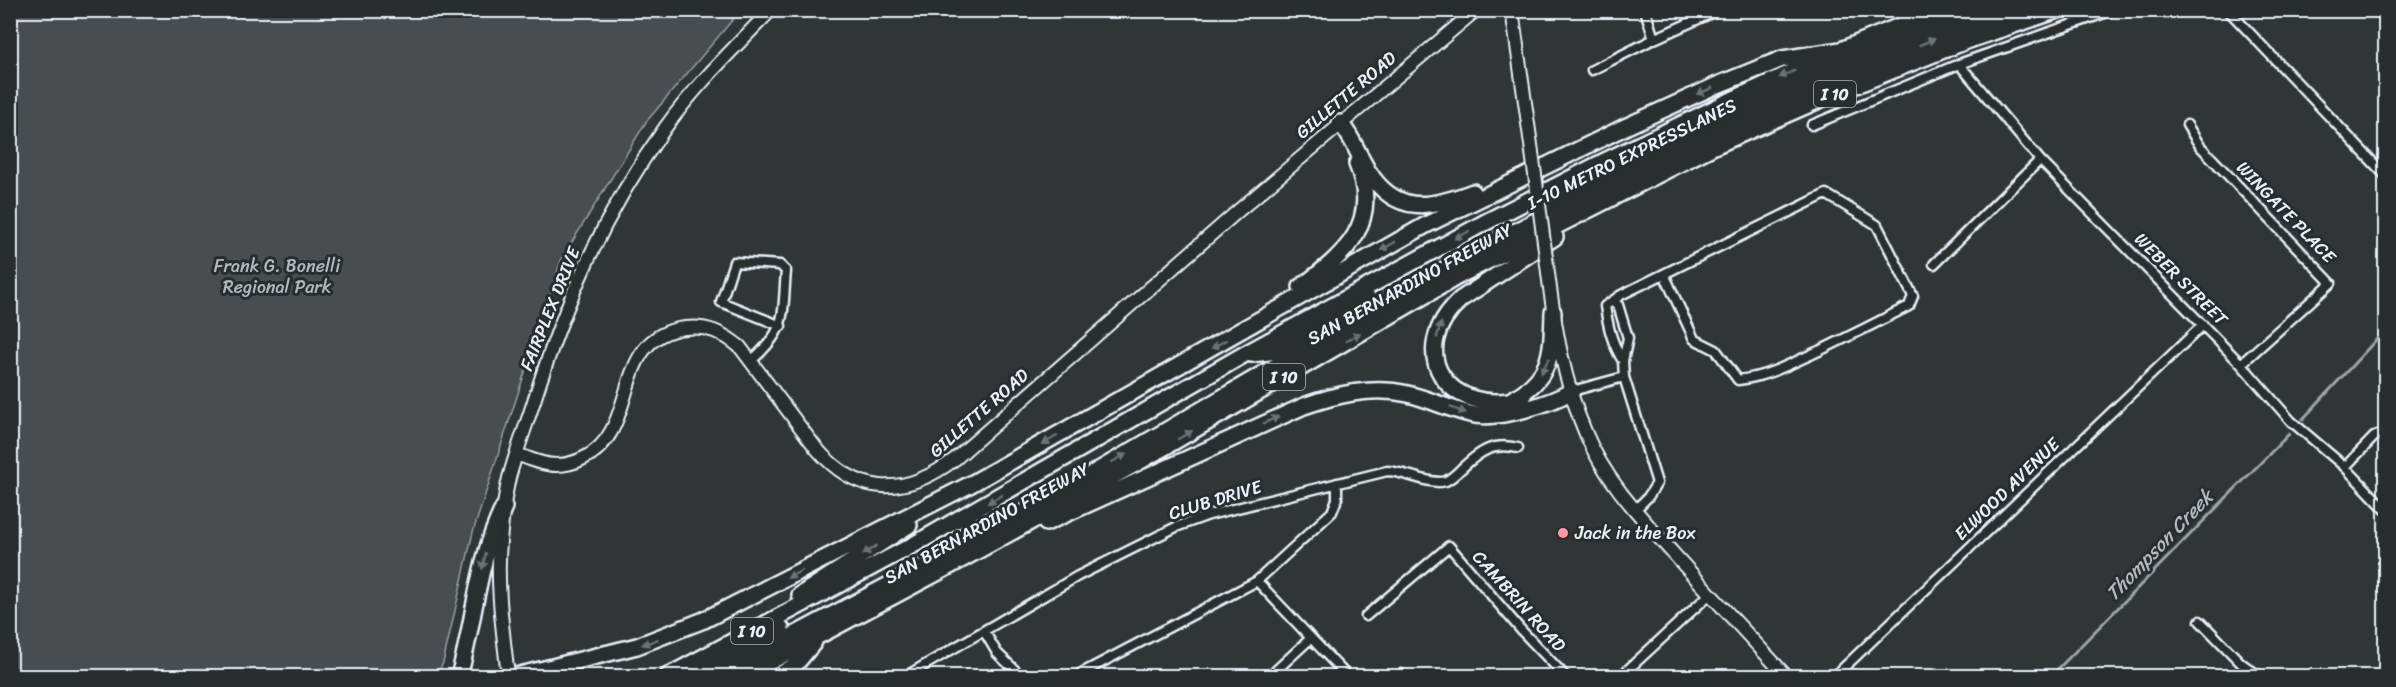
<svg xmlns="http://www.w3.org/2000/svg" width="2396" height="687" viewBox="0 0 2396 687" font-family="Sriracha,sans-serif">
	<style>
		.green { fill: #494d4f; stroke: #989fa4; stroke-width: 1.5 }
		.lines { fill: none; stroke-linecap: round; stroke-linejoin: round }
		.stream { stroke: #9fa5aa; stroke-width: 3 }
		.street-casing { stroke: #e8f1f8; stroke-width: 13 }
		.secondary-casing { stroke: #e8f1f8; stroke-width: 16 }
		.highway-casing { stroke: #e8f1f8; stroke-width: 20 }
		.street { stroke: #2a2d2e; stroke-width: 8 }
		.secondary { stroke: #2a2d2e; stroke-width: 12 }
		.highway { stroke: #2a2d2e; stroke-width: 15 }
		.secondary-bridge-casing { stroke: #e8f1f8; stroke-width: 16; stroke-linecap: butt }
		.secondary-bridge { stroke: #2a2d2e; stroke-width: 12 }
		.oneway { fill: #6c7275 }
		.poi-dot { fill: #ff9aa2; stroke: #2a2d2e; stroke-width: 2 }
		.labels { text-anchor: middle; stroke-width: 6; stroke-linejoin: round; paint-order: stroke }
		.shield { fill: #2a2d2e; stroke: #afb6bb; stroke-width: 1.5 }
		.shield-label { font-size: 16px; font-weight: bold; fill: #e8f1f8 }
		.street-label { font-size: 18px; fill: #e8f1f8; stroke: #2a2d2e }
		.park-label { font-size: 18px; fill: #b0b8bd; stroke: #2a2d2e }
		.poi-label { font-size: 18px; fill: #e8f1f8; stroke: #2a2d2e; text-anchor: start }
		.water-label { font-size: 20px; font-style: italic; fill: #b1b8be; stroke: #2a2d2e }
	</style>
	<rect width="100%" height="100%" fill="#323536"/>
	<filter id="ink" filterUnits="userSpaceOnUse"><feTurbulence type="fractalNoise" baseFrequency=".0167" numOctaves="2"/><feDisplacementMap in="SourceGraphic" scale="12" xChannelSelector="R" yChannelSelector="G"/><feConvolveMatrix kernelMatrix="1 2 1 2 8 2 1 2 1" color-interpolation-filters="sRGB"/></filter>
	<g filter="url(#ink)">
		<path class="green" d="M 10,11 L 740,11 L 646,122 L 562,258 L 473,532 L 443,663 L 436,676 L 11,676 Z"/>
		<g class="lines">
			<path class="stream" d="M 2303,419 L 2386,329
				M 2051,676 L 2289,434"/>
			<defs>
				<path id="street" d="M 945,10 L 970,10
					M 1645,10 L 1654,39
					M 2228,10 L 2386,176
					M 1959,64 L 2040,160 L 2241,364 L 2291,421 L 2345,467 L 2386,510
					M 1592,70 L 1654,39 L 1718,10
					M 1812,125 L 1959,64 L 2113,10
					M 2187,125 L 2200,146 L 2331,283 L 2241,364
					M 1934,264 L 2040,160
					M 1612,301 L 1618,305 L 1628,338 L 1623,361 L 1624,377 L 1657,483 L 1648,497 L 1635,510
					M 751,361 C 788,329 782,316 786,271 L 780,265 L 734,262 L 721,302 L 781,326
					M 1623,361 C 1612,344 1608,326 1605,306 L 1621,295 L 1826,194 L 1877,225 L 1913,296 L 1909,306 C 1880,321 1850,336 1821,350 C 1794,362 1768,377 1738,380 L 1716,350 L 1694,339 L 1664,274
					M 1572,391 L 1624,377
					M 2345,467 L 2374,437 L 2386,431
					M 1257,581 L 1347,676
					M 1366,616 L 1449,546 L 1521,630 L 1565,676
					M 2200,621 L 2241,663 L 2259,676
					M 984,631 L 997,653 L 1021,676
					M 906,676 L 1078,576 L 1176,527 L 1209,515 L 1387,471 C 1404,471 1432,486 1446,481 C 1452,478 1456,474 1461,469 C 1479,452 1492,442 1518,448
					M 1076,676 L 1257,581 L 1332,512 L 1337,499 L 1337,483
					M 1270,676 L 1311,638
					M 1399,676 L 1401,674
					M 1621,676 L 1710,594
					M 1835,676 L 2203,325"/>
				<path id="secondary" d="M 1512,10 L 1532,152
					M 1547,265 C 1554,322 1563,381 1586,434 C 1605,480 1640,516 1672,552 C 1710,594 1748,635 1786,676
					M 517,454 C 530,459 543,465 557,465 C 566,465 576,462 584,458 C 641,431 610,336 685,328 C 707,325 723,333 740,347 L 816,448 C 858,497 905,497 955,459 L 1238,211 L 1476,10
					M 508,676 C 503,632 496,586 500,541 C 502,520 504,498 509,478 C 516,452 526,426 534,401 C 565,302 604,213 665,128 C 696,85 734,48 771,10"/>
				<path id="highway" d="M 1340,123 C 1353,137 1358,155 1368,171 C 1396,216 1431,208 1473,192
					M 1547,205 L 1797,83 L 1975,10
					M 1301,287 C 1344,255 1382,224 1357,164
					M 1251,354 L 1279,351 L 1370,300
					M 1523,398 C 1448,419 1403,352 1461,299 L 1555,237
					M 1511,400 C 1552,378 1552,353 1553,312
					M 1046,523 L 1304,406 C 1338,394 1372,386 1408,394 C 1429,399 1449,409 1470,414 C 1496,421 1550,404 1572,391
					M 800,595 L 909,525
					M 459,676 C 475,620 477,560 504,507
					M 516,676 L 637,646 L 704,620 L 971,484 L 1426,225 L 1627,126 L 1715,86 L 1782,59 L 1841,50
					M 668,676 L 915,544 L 1245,354 L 1484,223 L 1607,160 L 1734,99 L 1841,50 L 1939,10
					M 692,676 L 781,628
					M 718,676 C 840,609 964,548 1085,478 C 1201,411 1316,341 1433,276 C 1618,173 1812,83 2011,10
					M 743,676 L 950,566 L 1137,463 L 1460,275 L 1712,147 L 1826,97 L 1966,41 L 2058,10
					M 778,676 L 794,666 L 814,642"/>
			</defs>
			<use href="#street" class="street-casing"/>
			<use href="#secondary" class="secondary-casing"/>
			<use href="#highway" class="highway-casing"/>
			<use href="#street" class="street"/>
			<use href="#secondary" class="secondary"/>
			<use href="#highway" class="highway"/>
			<defs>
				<path id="secondary-bridge" d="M 1532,152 L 1547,265"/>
			</defs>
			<use href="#secondary-bridge" class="secondary-bridge-casing"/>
			<use href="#secondary-bridge" class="secondary-bridge"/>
		</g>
		<defs><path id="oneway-solid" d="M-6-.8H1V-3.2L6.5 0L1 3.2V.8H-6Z" transform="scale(1.5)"/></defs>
		<g class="oneway">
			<use href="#oneway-solid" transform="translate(1927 42) rotate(-22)"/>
			<use href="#oneway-solid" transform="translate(1787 74) rotate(156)"/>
			<use href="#oneway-solid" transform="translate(1705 91) rotate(156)"/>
			<use href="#oneway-solid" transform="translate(1462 235) rotate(152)"/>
			<use href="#oneway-solid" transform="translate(1388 246) rotate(151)"/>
			<use href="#oneway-solid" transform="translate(1439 330) rotate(-73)"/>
			<use href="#oneway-solid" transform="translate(1353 337) rotate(-30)"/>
			<use href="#oneway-solid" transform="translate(1219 344) rotate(150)"/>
			<use href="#oneway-solid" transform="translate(1545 366) rotate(117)"/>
			<use href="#oneway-solid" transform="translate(1458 410) rotate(20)"/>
			<use href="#oneway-solid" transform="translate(1271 420) rotate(-25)"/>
			<use href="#oneway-solid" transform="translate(1185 435) rotate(-30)"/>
			<use href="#oneway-solid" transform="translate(1050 440) rotate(150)"/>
			<use href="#oneway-solid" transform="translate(1119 458) rotate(-30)"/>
			<use href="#oneway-solid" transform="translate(995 499) rotate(150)"/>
			<use href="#oneway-solid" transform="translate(870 550) rotate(147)"/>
			<use href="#oneway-solid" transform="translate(484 561) rotate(103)"/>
			<use href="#oneway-solid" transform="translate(795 574) rotate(152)"/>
			<use href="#oneway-solid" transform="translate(650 642) rotate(160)"/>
		</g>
	</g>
	<circle class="poi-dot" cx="1563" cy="533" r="6"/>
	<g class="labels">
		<g class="shield">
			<rect x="1814" y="81" width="42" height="26" rx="4.5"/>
			<rect x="1263" y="364" width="42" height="26" rx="4.5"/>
			<rect x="731" y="618" width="42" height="26" rx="4.5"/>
		</g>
		<g class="shield-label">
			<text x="1835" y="100">I 10</text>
			<text x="1284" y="383">I 10</text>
			<text x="752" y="637">I 10</text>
		</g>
		<g class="street-label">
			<text transform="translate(1346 95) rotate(-40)" y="6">GILLETTE ROAD</text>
			<text transform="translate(1632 154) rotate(-26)" y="6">I-10 METRO EXPRESSLANES</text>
			<text transform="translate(2286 212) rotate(46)" y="6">WINGATE PLACE</text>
			<text transform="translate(2181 279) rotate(45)" y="6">WEBER STREET</text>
			<text transform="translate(1410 284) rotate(-29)" y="6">SAN BERNARDINO FREEWAY</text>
			<text transform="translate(550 309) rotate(-68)" y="6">FAIRPLEX DRIVE</text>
			<text transform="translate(979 413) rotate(-41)" y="6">GILLETTE ROAD</text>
			<text transform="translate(2007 489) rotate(-44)" y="6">ELWOOD AVENUE</text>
			<text transform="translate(1215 500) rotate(-17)" y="6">CLUB DRIVE</text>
			<text transform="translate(987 523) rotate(-29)" y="6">SAN BERNARDINO FREEWAY</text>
			<text transform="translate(1519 601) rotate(48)" y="6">CAMBRIN ROAD</text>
		</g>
		<g class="park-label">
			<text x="277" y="272">Frank G. Bonelli<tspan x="277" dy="21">Regional Park</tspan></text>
		</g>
		<g class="poi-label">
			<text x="1575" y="539">Jack in the Box</text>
		</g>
		<g class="water-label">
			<text transform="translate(2159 545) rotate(-46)" y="7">Thompson Creek</text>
		</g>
	</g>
	<rect width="2396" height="687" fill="none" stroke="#2a2d2e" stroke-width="36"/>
	<rect x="18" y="18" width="2360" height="651" fill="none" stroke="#e8f1f8" stroke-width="2" filter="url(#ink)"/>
</svg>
